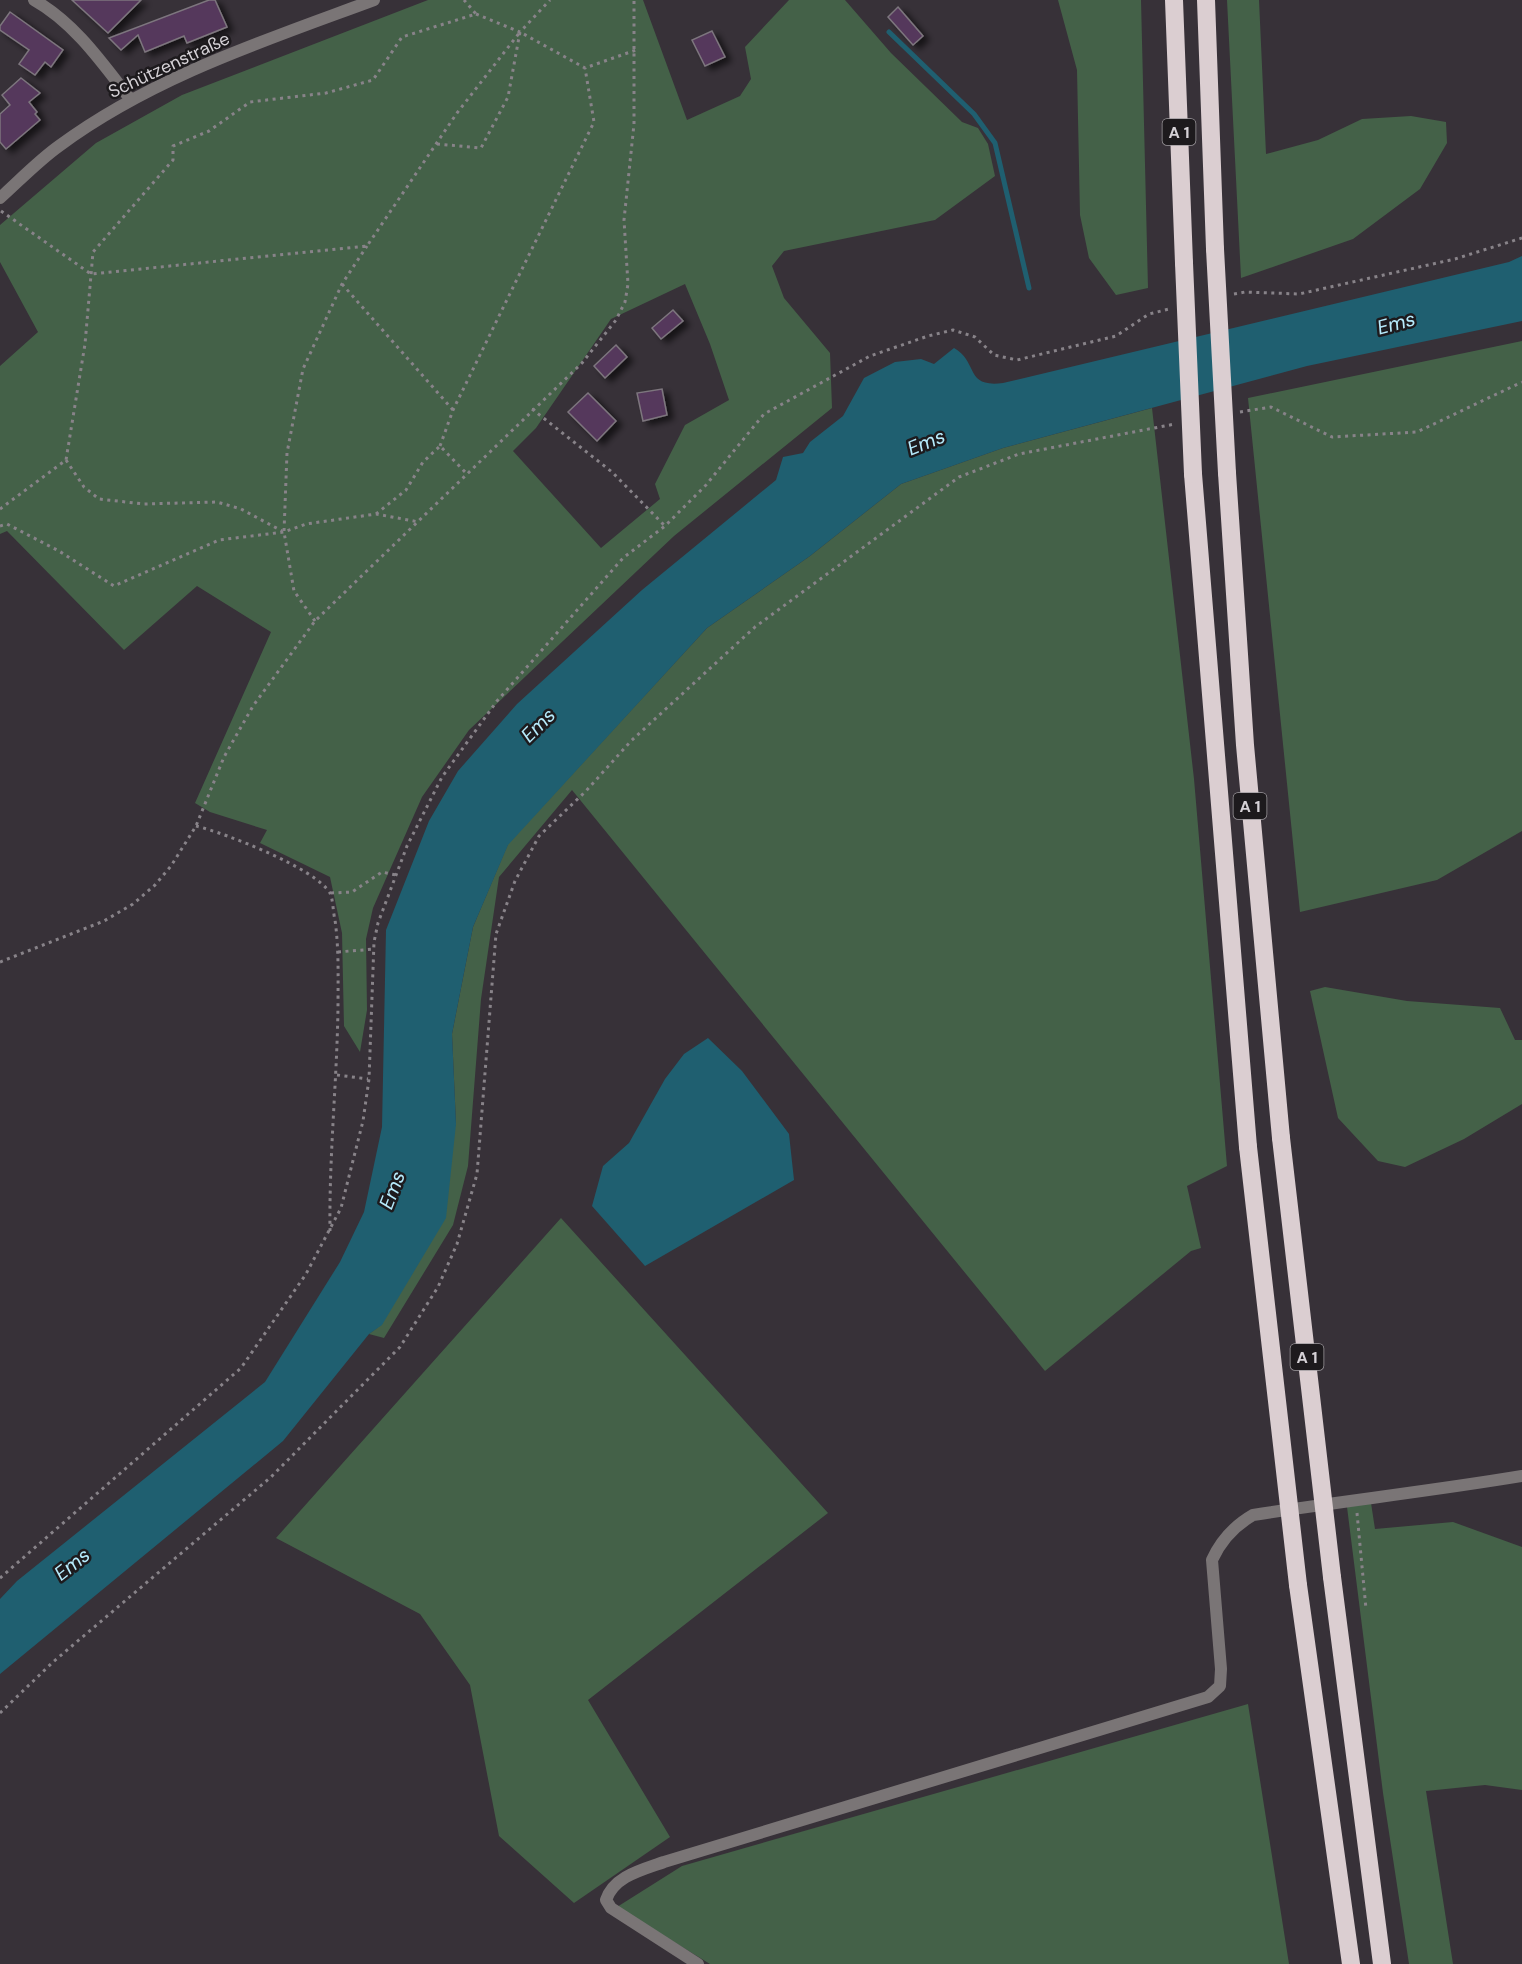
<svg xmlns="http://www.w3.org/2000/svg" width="1522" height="1964" viewBox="0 0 1522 1964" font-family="'DM Sans',sans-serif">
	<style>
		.green { fill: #446148; fill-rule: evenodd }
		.water { fill: #1f5f70 }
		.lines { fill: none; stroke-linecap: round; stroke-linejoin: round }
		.stream { stroke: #1f5f70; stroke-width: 5 }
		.building { fill: #55375b; stroke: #7d767e; stroke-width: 1.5; filter: url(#shadow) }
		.path { stroke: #888389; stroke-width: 3; stroke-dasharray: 3 4.5; stroke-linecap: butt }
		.street { stroke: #7a7576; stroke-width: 12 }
		.highway { stroke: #dbced1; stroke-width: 18 }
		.highway-bridge { stroke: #dbced1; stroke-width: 18 }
		.labels { text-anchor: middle; stroke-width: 5; stroke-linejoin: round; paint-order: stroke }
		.shield { fill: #1d1a1d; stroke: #9e9a9e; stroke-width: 1.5 }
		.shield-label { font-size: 16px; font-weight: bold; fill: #d5d1d6 }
		.street-label { font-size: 18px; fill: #d5d1d6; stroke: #1d1a1d }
		.water-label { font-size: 20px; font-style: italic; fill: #b6ebfc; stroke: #1d1a1d }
	</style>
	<defs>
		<filter id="shadow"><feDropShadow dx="6" dy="4" stdDeviation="3" flood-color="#0009"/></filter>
	</defs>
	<rect width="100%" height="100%" fill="#373138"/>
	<path class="green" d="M 428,0 L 643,0 L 687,120 L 740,96 L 751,79 L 745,47 L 789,0 L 845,0 L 891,53 L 962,122 L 978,128 L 988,144 L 995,176 L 935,220 L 784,251 L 772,266 L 784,298 L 830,353 L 832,408 L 674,536 L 469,730 L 422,797 L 373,908 L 366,939 L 367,1010 L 360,1052 L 344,1026 L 342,933 L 330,877 L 260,843 L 267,830 L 210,812 L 195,803 L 271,632 L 197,586 L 124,650 L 7,531 L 0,534 L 0,366 L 38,332 L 0,262 L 0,225 L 96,143 L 182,95 ZM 685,284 L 710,344 L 729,400 L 685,425 L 655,484 L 660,499 L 601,548 L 513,451 L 536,428 L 611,319 Z
		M 1058,0 L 1141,0 L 1148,288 L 1116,295 L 1089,258 L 1080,215 L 1077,70 Z
		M 1227,0 L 1259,0 L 1266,154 L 1318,140 L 1362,119 L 1411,116 L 1446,122 L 1447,143 L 1420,189 L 1353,239 L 1241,278 Z
		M 1522,341 L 1522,831 L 1437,880 L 1300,912 L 1248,398 Z
		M 1152,408 L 1194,779 L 1227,1166 L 1187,1186 L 1201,1248 L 1191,1251 L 1045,1371 L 572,790 L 499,877 L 481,999 L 468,1166 L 453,1225 L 384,1338 L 369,1334 L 382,1324 L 456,1124 L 452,1034 L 473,927 L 508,844 L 707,628 L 810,556 L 901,484 L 1003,448 Z
		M 1325,987 L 1407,1001 L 1500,1008 L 1515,1040 L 1522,1040 L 1522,1104 L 1464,1139 L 1405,1167 L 1378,1161 L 1338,1118 L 1310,991 Z
		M 561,1218 L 828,1513 L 588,1700 L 670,1837 L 574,1903 L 499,1836 L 470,1685 L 420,1614 L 276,1538 Z
		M 1371,1503 L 1375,1529 L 1453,1522 L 1522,1547 L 1522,1790 L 1485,1785 L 1426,1791 L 1453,1964 L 1409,1964 L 1383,1793 L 1347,1507 Z
		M 1248,1704 L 1289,1964 L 710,1964 L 617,1907 L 682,1866 Z"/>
	<path class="water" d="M 1522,256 L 1522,321 L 1307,366 L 1003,448 L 901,484 L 810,556 L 707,628 L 508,845 L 473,927 L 452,1034 L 456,1124 L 446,1218 L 382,1325 L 369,1334 L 283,1441 L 0,1674 L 0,1599 L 17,1581 L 265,1382 L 340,1262 L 364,1212 L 382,1127 L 386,930 L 429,821 L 458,771 L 517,704 L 642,590 L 776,480 L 783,457 L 803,453 L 810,442 L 843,416 L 864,378 L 895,362 L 921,359 L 934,364 L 954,348 C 979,362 964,388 1003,383 L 1509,262 Z
		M 708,1038 L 742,1071 L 789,1134 L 794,1180 L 645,1266 L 592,1206 L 603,1166 L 629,1143 L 665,1079 L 684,1054 Z"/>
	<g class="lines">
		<path class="stream" d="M 889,32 L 974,114 L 995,143 L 1029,288"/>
	</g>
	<path class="building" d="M 72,0 L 141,0 L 108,33 Z
		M 209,0 L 215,0 L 227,27 L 187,43 L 184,36 L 145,52 L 138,35 L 121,50 L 109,38 Z
		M 898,7 L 923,36 L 913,45 L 888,17 Z
		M 10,12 L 63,50 L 51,67 L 45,62 L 35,75 L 19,64 L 29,50 L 0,30 L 0,26 Z
		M 712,31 L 725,57 L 705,66 L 692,40 Z
		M 21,78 L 40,93 L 29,102 L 37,112 L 35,114 L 40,120 L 6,149 L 0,142 L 0,114 L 10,105 L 2,95 Z
		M 673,310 L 683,321 L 661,339 L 652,328 Z
		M 616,345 L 627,357 L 605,378 L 594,366 Z
		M 662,389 L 667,415 L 643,421 L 637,393 Z
		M 588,393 L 616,421 L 597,441 L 568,412 Z"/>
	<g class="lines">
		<path class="path" d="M 476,14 L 520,32 L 550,0
			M 437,144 L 481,148 L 508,97 L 520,32 L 585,68 L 636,50
			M 1,211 L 91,274 L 367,246 L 457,113 L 520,32
			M 342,284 L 453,410
			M 1234,294 L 1245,292 L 1299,294 L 1455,259 L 1522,238
			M 532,409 L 612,472 L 665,526
			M 1240,412 L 1271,407 L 1332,437 L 1417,432 L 1522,382
			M 440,446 L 453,410 L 594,122 L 585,68
			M 66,460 L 84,487 L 99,499 L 144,504 L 217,502 L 241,509 L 282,531
			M 0,509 L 66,460 L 85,344 L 93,252 L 173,160 L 173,146 L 209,131 L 250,102 L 326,93 L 373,80 L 402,37 L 476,14 L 464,0
			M 376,514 L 406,490 L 423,462 L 440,446 L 467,474
			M 0,526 L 7,524 L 59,551 L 114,586 L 219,540 L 284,532 L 306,524 L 376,514 L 419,522
			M 315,621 L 294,591 L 284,532 L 287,453 L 303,369 L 342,284 L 367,246
			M 196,826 C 225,833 315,868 330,893 C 333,899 333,912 335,920 C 339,949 338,977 338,1007 C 337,1081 329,1156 330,1231
			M 331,893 L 352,892 L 382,872 L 396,875
			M 338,952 L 374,949
			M 0,962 L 104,921 L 133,904 L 155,885 L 171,866 L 196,826 L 224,757 L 253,706 L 315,621 L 582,363 L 616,320 L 625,302 L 628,284 L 624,220 L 634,124 L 634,0
			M 337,1075 L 368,1079
			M 1357,1513 L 1366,1609
			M 0,1578 L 241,1368 L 306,1274 L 341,1208 L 363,1121 L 369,1079 L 374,942 L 378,923 L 407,846 L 442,777 L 497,701 L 623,558 L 665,526 L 706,485 L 764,414 L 870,356 L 928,336 L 953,330 L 975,337 L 994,355 L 1017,360 L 1116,336 L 1149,314 L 1169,309
			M 0,1713 L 53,1662 L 271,1477 L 400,1347 L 438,1287 L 457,1244 L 477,1174 L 496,934 L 515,881 L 539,836 L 586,791 L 631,741 L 755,627 L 959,477 L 1019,454 L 1175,424"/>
		<path class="street" d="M 34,0 C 75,23 103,64 131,100
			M 0,198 C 19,181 38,161 59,146 C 152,77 266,40 374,0
			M 698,1964 L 611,1908 L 606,1900 C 614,1876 642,1870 664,1862 L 1208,1697 L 1220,1686 L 1221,1669 L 1212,1560 C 1221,1540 1234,1526 1253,1515 C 1343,1501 1432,1491 1522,1476"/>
		<path class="highway" d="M 1174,0 L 1184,263
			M 1206,0 L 1215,249
			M 1227,473 L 1245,745 L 1281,1138
			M 1193,474 L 1248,1147
			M 1332,1577 L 1382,1964
			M 1298,1585 L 1351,1964"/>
		<path class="highway-bridge" d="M 1215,249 L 1227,473
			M 1184,263 L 1193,474
			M 1281,1138 L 1332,1577
			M 1248,1147 L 1298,1585"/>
	</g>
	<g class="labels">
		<g class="shield">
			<rect x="1162.5" y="119" width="33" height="26" rx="4.5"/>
			<rect x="1233.5" y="793" width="33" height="26" rx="4.5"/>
			<rect x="1290.5" y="1344" width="33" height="26" rx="4.5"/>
		</g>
		<g class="shield-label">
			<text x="1179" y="138">A 1</text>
			<text x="1250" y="812">A 1</text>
			<text x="1307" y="1363">A 1</text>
		</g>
		<g class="street-label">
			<text transform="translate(169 65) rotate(-25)" y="6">Schützenstraße</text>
		</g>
		<g class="water-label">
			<text transform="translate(1396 323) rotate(-15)" y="7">Ems</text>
			<text transform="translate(926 442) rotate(-22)" y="7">Ems</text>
			<text transform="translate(538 725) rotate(-45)" y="7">Ems</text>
			<text transform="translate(392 1190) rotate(-69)" y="7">Ems</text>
			<text transform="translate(72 1564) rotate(-38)" y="7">Ems</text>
		</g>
	</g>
</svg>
